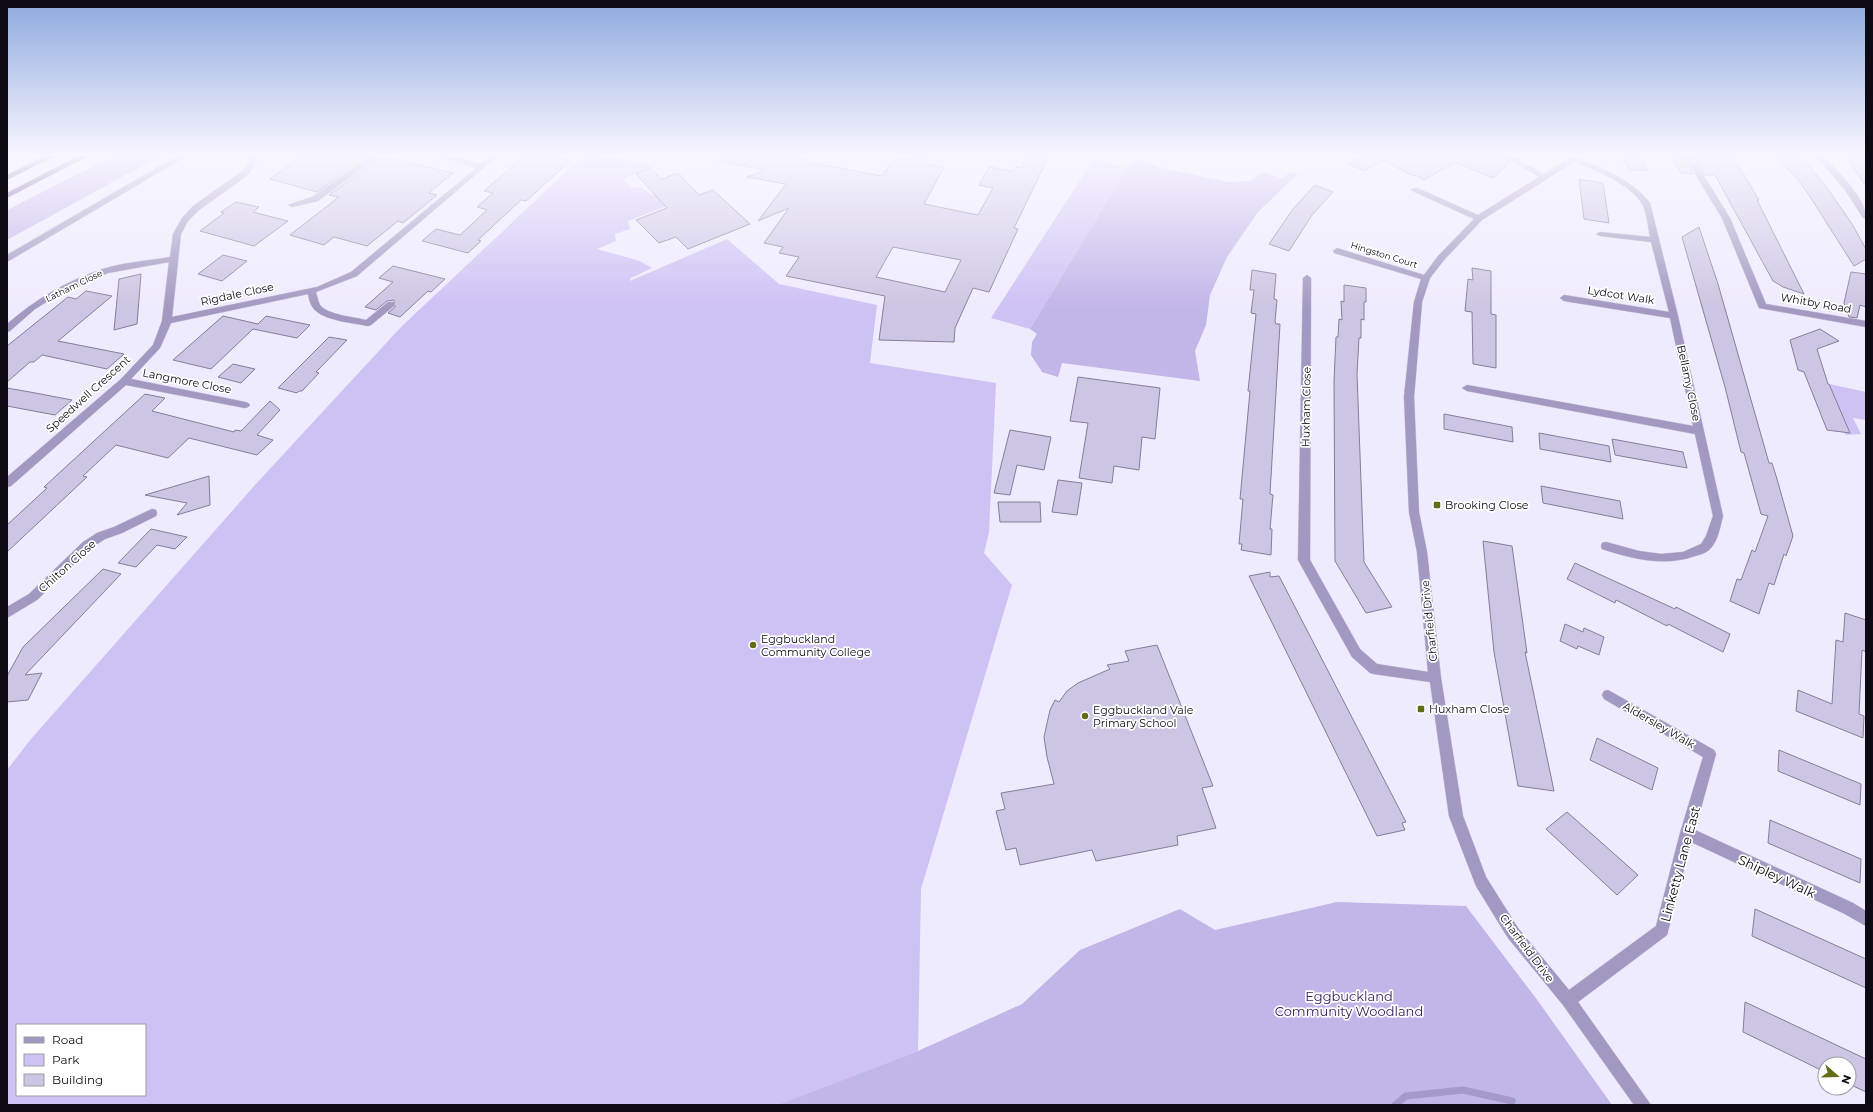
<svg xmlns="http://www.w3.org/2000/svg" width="1873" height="1112" viewBox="0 0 1873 1112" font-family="Montserrat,sans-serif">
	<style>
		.green { fill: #cec1f4; fill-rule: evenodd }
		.forest { fill: #c2b5e8 }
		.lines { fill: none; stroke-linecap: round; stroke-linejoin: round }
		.stream { stroke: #a598ca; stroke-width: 7 }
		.building { fill: #ccc5e3; stroke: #847e99; fill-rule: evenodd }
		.minor-casing { stroke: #cbc7d9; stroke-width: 1 }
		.trunk-casing { stroke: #cbc7d9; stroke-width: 1 }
		.minor { fill: #a298c1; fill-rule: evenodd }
		.trunk { fill: #5c418e; fill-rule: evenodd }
		.poi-dot { fill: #636d15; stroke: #fff; stroke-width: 1.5 }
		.labels { text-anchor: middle; stroke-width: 3.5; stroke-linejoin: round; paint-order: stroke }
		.far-street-label { font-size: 9px; fill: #0d0a14; stroke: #fff }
		.street-label { font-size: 11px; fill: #0d0a14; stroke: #fff }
		.poi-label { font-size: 11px; fill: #0d0a14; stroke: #fff; text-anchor: start }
		.near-street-label { font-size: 13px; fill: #0d0a14; stroke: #fff }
		.near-park-label { font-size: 13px; fill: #35205c; stroke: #fff }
	</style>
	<rect width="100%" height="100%" fill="#efebfe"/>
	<path class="green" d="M 586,153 L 597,153 L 653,167 L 623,179 L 632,188 L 641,187 L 652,195 L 686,184 L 695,195 L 628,221 L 630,229 L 615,234 L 616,241 L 597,249 L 640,261 L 652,268 L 631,278 L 630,281 L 727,239 L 779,284 L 877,305 L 870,363 L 996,383 L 989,532 L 984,553 L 1012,585 L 921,889 L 918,1051 L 779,1105 L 7,1105 L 7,770 L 31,739 L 255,485 L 401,327 ZM 17,1025 L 145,1025 L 145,1095 L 17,1095 Z
		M 1093,160 L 1127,168 L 1030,329 L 991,318 Z
		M 1829,384 L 1866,392 L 1866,420 L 1853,418 L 1861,434 L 1846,435 L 1844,432 L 1850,433 Z"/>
	<path class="forest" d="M 119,153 L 169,153 L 142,166 L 7,240 L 7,210 Z
		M 1136,157 L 1158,167 L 1228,182 L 1250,181 L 1262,172 L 1281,178 L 1292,172 L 1298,174 L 1258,212 L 1227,257 L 1210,295 L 1206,325 L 1195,351 L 1200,381 L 1062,363 L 1058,377 L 1042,372 L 1031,355 L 1032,342 L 1037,334 L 1030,329 L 1127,168 Z
		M 1337,902 L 1466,906 L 1538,1001 L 1612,1105 L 778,1105 L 918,1051 L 1022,1004 L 1080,950 L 1180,909 L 1215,930 Z"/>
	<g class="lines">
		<path class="stream" d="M 1395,1105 L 1406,1096 L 1463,1090 L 1512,1101"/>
	</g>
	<path class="building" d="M 305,153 L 351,153 L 367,156 L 317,192 L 270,179 Z
		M 528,153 L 542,153 L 571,160 L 526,201 L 521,200 L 478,240 L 481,241 L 468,253 L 422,241 L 436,229 L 460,235 L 487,210 L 477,207 L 493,193 L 484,191 Z
		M 719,153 L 777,153 L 810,160 L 808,162 L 882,176 L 894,158 L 906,160 L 910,153 L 931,157 L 927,164 L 944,167 L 924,204 L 978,215 L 993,188 L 979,185 L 989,167 L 1013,171 L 1016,167 L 1022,168 L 1028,154 L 1048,158 L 1014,228 L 1018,229 L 989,292 L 973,288 L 955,328 L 954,342 L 879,340 L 885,296 L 786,276 L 799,257 L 779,253 L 783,247 L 764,243 L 789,208 L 758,221 L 786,184 L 747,177 L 765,170 L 718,161 ZM 893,247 L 961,260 L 945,292 L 876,277 Z
		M 1365,153 L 1496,153 L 1510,162 L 1493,178 L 1455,162 L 1424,180 L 1415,175 L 1413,176 L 1383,160 L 1364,171 L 1348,163 Z
		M 1619,153 L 1637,153 L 1648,170 L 1630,170 Z
		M 1670,153 L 1681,153 L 1693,174 L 1681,173 Z
		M 1692,153 L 1731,153 L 1759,200 L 1757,200 L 1804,294 L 1783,287 L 1773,281 L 1715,175 L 1705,175 Z
		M 1845,156 L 1866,157 L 1866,186 Z
		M 1778,157 L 1802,158 L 1825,185 L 1852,224 L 1866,249 L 1866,259 L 1854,266 L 1807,192 L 1792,172 L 1790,172 Z
		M 379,159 L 389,160 L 393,159 L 453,173 L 429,193 L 437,195 L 403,223 L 398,221 L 367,246 L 334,237 L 324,245 L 290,235 L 339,197 L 329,195 Z
		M 650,168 L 662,179 L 678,173 L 699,195 L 713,190 L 750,224 L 688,249 L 676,237 L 659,243 L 636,220 L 667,208 L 636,174 Z
		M 1579,179 L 1603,183 L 1609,223 L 1584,219 Z
		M 1315,185 L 1333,192 L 1312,215 L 1289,251 L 1269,244 L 1293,209 Z
		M 236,202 L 259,207 L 253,212 L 288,221 L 254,246 L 200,231 L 224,213 L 221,212 Z
		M 1699,227 L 1718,284 L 1769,463 L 1772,463 L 1777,479 L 1793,536 L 1786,556 L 1784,554 L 1774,585 L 1769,583 L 1759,614 L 1730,601 L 1737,579 L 1741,580 L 1752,550 L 1755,552 L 1768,516 L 1761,514 L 1744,453 L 1741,452 L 1725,387 L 1682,237 Z
		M 223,255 L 247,261 L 222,281 L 198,274 Z
		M 393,266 L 445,279 L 431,292 L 428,291 L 400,317 L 388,313 L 395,307 L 394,300 L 387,301 L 376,310 L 365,307 L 393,282 L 379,278 Z
		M 1472,268 L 1491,271 L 1491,314 L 1496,315 L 1496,368 L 1473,364 L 1472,312 L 1465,311 L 1468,279 L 1473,280 Z
		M 1252,270 L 1276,274 L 1274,299 L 1277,300 L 1275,321 L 1276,324 L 1280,324 L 1270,494 L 1273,495 L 1270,529 L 1272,529 L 1271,555 L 1241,550 L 1242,544 L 1239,544 L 1243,499 L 1240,499 L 1250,391 L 1248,391 L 1256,314 L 1251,313 L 1254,290 L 1250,290 Z
		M 1851,272 L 1866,274 L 1866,307 L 1860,305 L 1857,318 L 1849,317 L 1844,303 Z
		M 141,274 L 137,324 L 114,330 L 119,279 Z
		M 1344,285 L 1366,288 L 1366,302 L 1364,302 L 1364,320 L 1361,319 L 1361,338 L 1359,338 L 1357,374 L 1364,562 L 1392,607 L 1366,613 L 1335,561 L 1334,381 L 1336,337 L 1338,337 L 1339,319 L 1342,320 L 1341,301 L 1344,302 Z
		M 86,291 L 112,296 L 58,341 L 124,354 L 107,369 L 42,355 L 34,362 L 30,362 L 7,382 L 7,346 L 68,297 L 76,299 Z
		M 223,316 L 258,324 L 266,316 L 310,325 L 297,338 L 253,329 L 211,369 L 173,360 Z
		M 1820,329 L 1839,341 L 1817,349 L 1828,384 L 1829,384 L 1850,433 L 1827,430 L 1804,372 L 1798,370 L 1790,340 Z
		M 329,337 L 347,340 L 316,372 L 319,373 L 302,391 L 299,391 L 297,393 L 278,388 Z
		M 233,364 L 255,369 L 241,383 L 218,377 Z
		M 1078,377 L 1160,388 L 1155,439 L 1142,437 L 1139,470 L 1114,466 L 1112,483 L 1079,478 L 1088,423 L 1070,421 Z
		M 7,388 L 30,392 L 72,400 L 55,415 L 7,406 Z
		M 145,394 L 165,398 L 152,411 L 234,432 L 235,430 L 241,431 L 270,401 L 280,410 L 257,435 L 273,440 L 257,455 L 189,438 L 168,458 L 116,445 L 83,476 L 87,477 L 7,552 L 7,525 L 47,488 L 44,487 Z
		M 1444,414 L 1512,427 L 1513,442 L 1444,429 Z
		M 1010,430 L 1051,437 L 1044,470 L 1017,465 L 1010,495 L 994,493 Z
		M 1539,433 L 1609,446 L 1611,462 L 1540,449 Z
		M 1612,439 L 1683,452 L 1687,468 L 1615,455 Z
		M 209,476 L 210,505 L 177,515 L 187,503 L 145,495 Z
		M 1058,480 L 1082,483 L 1077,515 L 1052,512 Z
		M 1541,486 L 1620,501 L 1623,519 L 1543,503 Z
		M 998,502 L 1040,502 L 1041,522 L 1000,522 Z
		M 151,529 L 187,537 L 175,549 L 157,545 L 136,567 L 118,563 Z
		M 1483,541 L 1512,546 L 1527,653 L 1525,652 L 1554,791 L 1518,786 L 1494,652 Z
		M 1575,563 L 1675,609 L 1676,607 L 1730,634 L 1723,652 L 1668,624 L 1667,626 L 1616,600 L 1615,603 L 1567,579 Z
		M 103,569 L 121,574 L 25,675 L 42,673 L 28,700 L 7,702 L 7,676 L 23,647 Z
		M 1270,572 L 1270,577 L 1279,576 L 1406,822 L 1402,823 L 1405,830 L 1377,836 L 1249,576 Z
		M 1845,613 L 1866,620 L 1866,652 L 1862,650 L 1859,714 L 1864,716 L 1863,738 L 1796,711 L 1798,690 L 1832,704 L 1836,640 L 1843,642 Z
		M 1565,624 L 1583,632 L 1584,628 L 1604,637 L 1599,655 L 1578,646 L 1577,649 L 1560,641 Z
		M 1157,645 L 1213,786 L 1202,788 L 1216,828 L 1177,836 L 1178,845 L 1096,861 L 1092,850 L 1020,865 L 1016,848 L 1006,850 L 996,811 L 1005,809 L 1001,793 L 1054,784 L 1047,757 L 1044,737 L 1050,710 L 1055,700 L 1059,702 L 1067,691 L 1078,683 L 1110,669 L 1107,665 L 1129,661 L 1125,651 Z
		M 1597,738 L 1658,768 L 1652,790 L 1590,760 Z
		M 1779,750 L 1861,784 L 1860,805 L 1778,771 Z
		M 1567,812 L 1638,875 L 1617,895 L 1546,829 Z
		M 1770,820 L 1861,859 L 1860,883 L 1768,843 Z
		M 1755,909 L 1866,959 L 1866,988 L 1752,936 Z
		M 1745,1002 L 1866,1059 L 1866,1092 L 1849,1084 L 1849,1064 L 1825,1064 L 1825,1072 L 1743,1032 Z"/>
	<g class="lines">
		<defs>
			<path id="minor" d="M 182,153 L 192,153 L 7,262 L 7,255 Z
				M 248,153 L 256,153 L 257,161 L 248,175 L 199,210 L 188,221 L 181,234 L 172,317 L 317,287 L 351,272 L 476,168 L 428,153 L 441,153 L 480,164 L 493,153 L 501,153 L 357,276 L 316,292 C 317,296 318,301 320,305 C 327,315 355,317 366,320 L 388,302 L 394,302 L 394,306 L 371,325 L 368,326 C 354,323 327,321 316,311 C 311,307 309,300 308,294 L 171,323 L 160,348 L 131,379 L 245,402 L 248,403 L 250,405 L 248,407 L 245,408 L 126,385 L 11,486 L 7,487 L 7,477 L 121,379 L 153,345 L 162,321 L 169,262 L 108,273 L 58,295 L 35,309 L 10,331 L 7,332 L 7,324 C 36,299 66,281 103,269 C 124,262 148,261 170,257 L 173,234 L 182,218 L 193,206 L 242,171 L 249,161 Z
				M 375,153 L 384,153 L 318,201 L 292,207 L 288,205 L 312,197 Z
				M 1497,153 L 1507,153 L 1544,174 L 1570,157 L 1573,153 L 1580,153 L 1577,158 C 1604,168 1632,180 1650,203 L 1678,316 L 1723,516 C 1720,527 1718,542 1709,550 C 1706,553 1699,555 1695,556 C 1664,567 1633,559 1602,549 L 1601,546 L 1602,543 L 1606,542 L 1639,551 L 1661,554 L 1683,552 L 1701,544 L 1706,536 L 1713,516 L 1695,434 L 1467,391 L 1462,388 L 1467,385 L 1693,426 L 1670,318 L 1564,301 L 1560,298 L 1564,295 L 1669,312 L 1651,242 L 1600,236 L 1596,234 L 1600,232 L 1650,237 C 1648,227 1647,213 1642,204 C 1632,185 1593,169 1574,162 L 1482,220 L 1444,260 L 1430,278 L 1422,302 L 1414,397 L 1419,512 L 1427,552 L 1441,678 L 1463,816 L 1486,877 L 1518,928 L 1569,990 L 1656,926 L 1680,833 L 1703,757 L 1604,699 L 1602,695 L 1604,691 L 1608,690 L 1714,750 L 1716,754 L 1695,830 L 1853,903 L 1866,911 L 1866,926 L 1843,913 L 1691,842 L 1667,935 L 1578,1002 L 1651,1105 L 1634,1105 L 1563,1005 L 1508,938 L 1476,886 L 1449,816 L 1430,682 L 1374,674 L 1370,673 L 1352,657 L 1298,560 L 1303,278 L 1307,275 L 1311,278 L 1310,560 L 1360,649 L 1377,664 L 1428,672 L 1417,552 L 1409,512 L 1404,397 L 1414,302 L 1421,279 L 1334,253 L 1333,251 L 1337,248 L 1340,249 L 1424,275 L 1438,256 L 1474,219 L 1410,190 L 1414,188 L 1417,188 L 1478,215 L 1539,177 Z
				M 1682,153 L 1690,153 L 1730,218 L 1766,304 L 1866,321 L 1866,327 L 1759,308 L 1722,218 Z
				M 1813,153 L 1821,153 C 1835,169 1866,197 1866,218 L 1863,218 L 1845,190 Z
				M 152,509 L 156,510 L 157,513 L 156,516 L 122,533 L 105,539 L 91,548 L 37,600 L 7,618 L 7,607 L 29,594 L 83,542 L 97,533 L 114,527 Z"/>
			<path id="trunk" d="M 51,153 L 61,153 L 7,180 L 7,175 Z
				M 84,153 L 94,153 L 7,198 L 7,193 Z"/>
		</defs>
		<use href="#minor" class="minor-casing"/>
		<use href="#trunk" class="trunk-casing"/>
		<use href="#minor" class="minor"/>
		<use href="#trunk" class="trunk"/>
	</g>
	<linearGradient id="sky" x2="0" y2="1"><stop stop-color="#8da9dc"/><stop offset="0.5" stop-color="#f8f6ff"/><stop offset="1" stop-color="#f8f6ff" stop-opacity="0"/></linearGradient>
	<rect width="1873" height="309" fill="url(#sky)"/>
	<g class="poi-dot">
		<rect x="1433" y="501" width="8" height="8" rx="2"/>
		<circle cx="753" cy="645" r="4"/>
		<rect x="1417" y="705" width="8" height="8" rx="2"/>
		<circle cx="1085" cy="716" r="4"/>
	</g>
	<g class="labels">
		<g class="far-street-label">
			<text transform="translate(1384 255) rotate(17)" y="3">Hingston Court</text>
			<text transform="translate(74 286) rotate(-26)" y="3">Latham Close</text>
		</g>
		<g class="street-label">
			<text transform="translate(237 294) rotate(-12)" y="4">Rigdale Close</text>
			<text transform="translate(1621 295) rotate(9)" y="4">Lydcot Walk</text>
			<text transform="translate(1816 303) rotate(10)" y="4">Whitby Road</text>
			<text transform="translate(187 381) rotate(11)" y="4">Langmore Close</text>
			<text transform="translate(1689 383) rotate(78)" y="4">Bellamy Close</text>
			<text transform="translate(88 394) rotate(-42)" y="4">Speedwell Crescent</text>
			<text transform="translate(1306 407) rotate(-89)" y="4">Huxham Close</text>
			<text transform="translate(67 566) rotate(-42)" y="4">Chilton Close</text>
			<text transform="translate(1429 621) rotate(-96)" y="4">Charfield Drive</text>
			<text transform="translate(1659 725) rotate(30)" y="4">Aldersley Walk</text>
			<text transform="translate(1527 948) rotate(53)" y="4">Charfield Drive</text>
		</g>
		<g class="poi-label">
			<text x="1445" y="509">Brooking Close</text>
			<text x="761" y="643">Eggbuckland<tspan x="761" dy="13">Community College</tspan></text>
			<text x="1429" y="713">Huxham Close</text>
			<text x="1093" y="714">Eggbuckland Vale<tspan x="1093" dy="13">Primary School</tspan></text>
		</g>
		<g class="near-street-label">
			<text transform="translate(1680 864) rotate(-75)" y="5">Linketty Lane East</text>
			<text transform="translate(1777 876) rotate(25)" y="5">Shipley Walk</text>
		</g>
		<g class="near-park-label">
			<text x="1349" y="1001">Eggbuckland<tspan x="1349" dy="15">Community Woodland</tspan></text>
		</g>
	</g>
	<rect width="1873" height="1112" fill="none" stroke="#0d0a14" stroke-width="16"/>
	<rect x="16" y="1024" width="130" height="72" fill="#ffffff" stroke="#9e9da1"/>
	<rect x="24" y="1037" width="20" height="6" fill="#a298c1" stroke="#9e9da1"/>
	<text x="52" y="1044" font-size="12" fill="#0d0a14">Road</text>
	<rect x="24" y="1054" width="20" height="12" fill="#cec1f4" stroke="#9e9da1"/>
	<text x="52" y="1064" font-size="12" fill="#0d0a14">Park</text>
	<rect x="24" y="1074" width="20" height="12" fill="#ccc5e3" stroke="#9e9da1"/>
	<text x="52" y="1084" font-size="12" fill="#0d0a14">Building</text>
	<g transform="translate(1837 1076) rotate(110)"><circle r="19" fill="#ffffff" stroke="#9e9da1"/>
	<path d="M0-3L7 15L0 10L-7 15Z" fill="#636d15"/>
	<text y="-6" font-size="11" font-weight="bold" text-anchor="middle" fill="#0d0a14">N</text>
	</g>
</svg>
